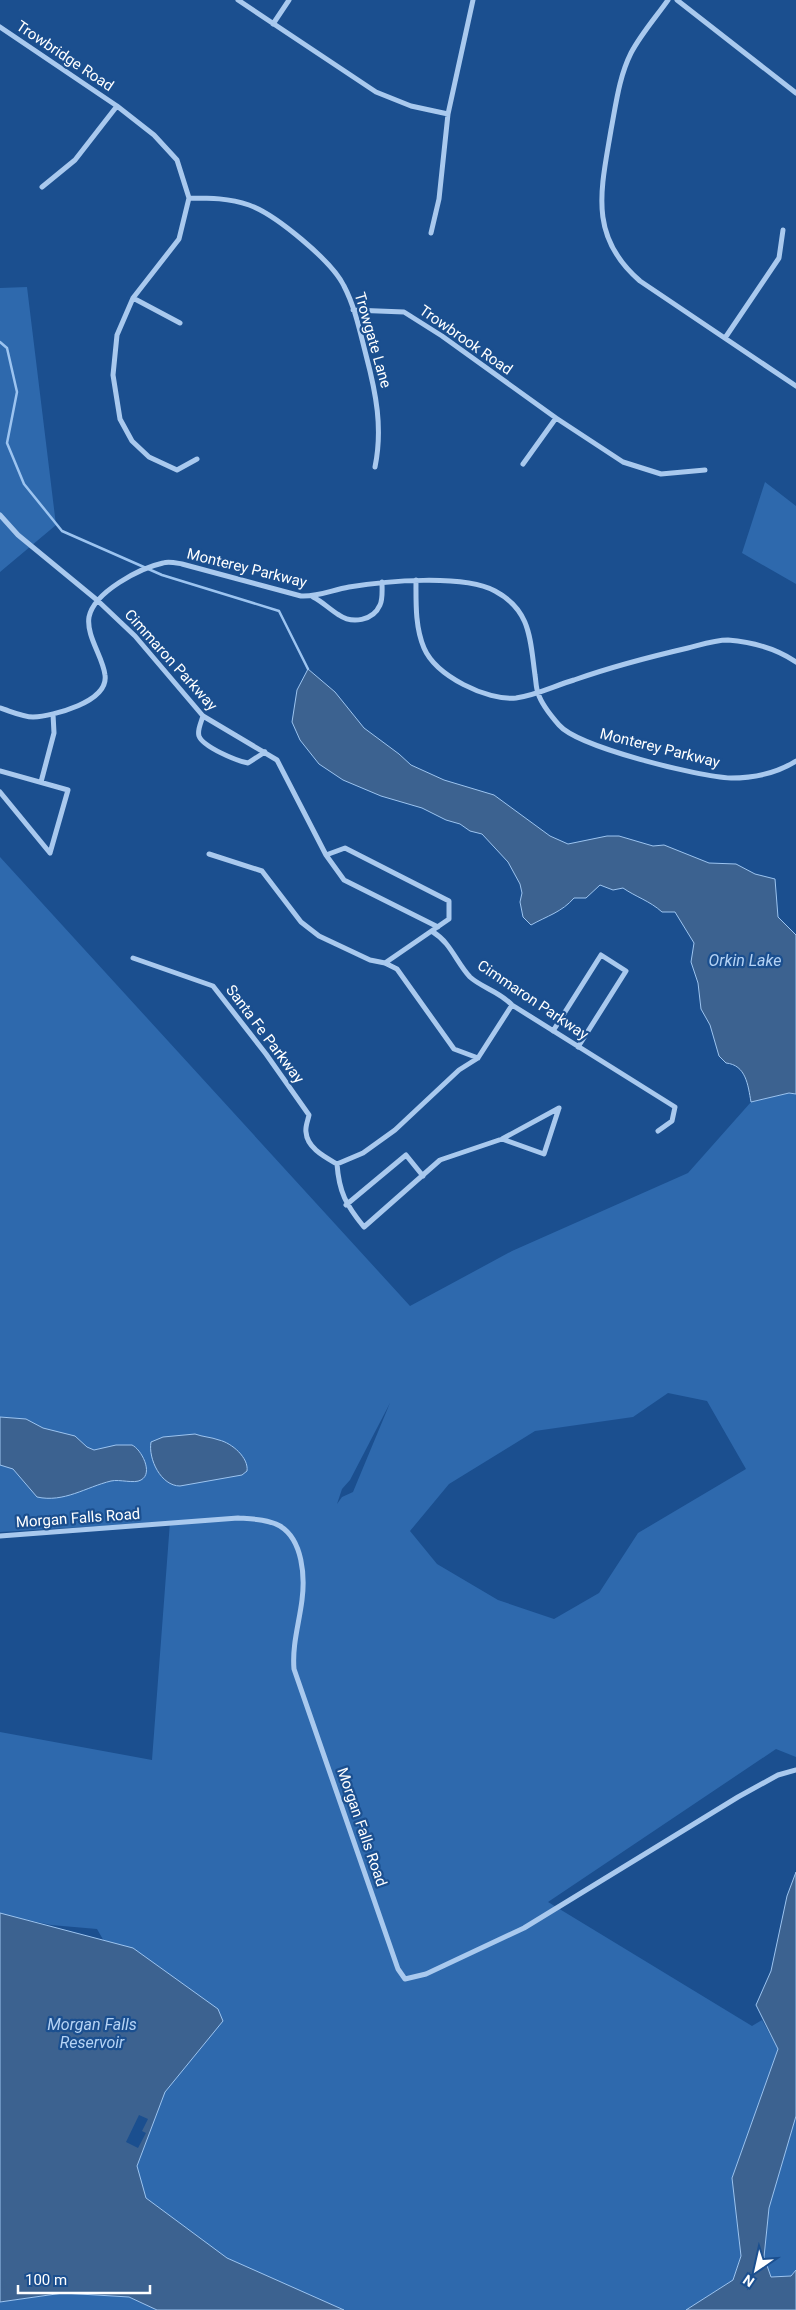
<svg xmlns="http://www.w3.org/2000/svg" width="796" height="2310" viewBox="0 0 796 2310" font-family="Roboto,sans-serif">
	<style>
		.green { fill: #2e69ad; fill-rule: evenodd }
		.water { fill: #3c6290; stroke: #9cc4f0 }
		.pier { fill: #1b4f8f }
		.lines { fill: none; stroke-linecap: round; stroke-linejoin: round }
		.stream { stroke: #9cc4f0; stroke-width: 2.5 }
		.street { stroke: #a9c9ee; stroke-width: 5 }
		.labels { text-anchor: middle; stroke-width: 4.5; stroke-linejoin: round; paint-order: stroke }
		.street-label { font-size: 15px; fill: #fff; stroke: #1b4f8f }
		.water-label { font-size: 16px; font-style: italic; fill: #b5d3f5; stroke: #1b4f8f }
	</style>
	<rect width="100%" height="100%" fill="#1b4f8f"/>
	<path class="green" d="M 27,287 L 56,525 L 0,572 L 0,288 Z
		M 765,482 L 796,506 L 796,584 L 742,553 Z
		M 0,857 L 410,1306 L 512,1251 L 688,1173 L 751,1102 L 789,1093 L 796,1094 L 796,1757 L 776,1749 L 548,1902 L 752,2026 L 762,2020 L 778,2049 L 732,2178 L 741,2256 L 733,2280 L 686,2310 L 344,2310 L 130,2223 L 116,1962 L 97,1929 L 51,1925 L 0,1914 L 0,1732 L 152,1760 L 170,1522 L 0,1532 ZM 668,1393 L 707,1401 L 746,1469 L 638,1533 L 599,1593 L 554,1619 L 498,1600 L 437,1564 L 410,1531 L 449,1484 L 535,1431 L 633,1417 ZM 390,1403 L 353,1492 L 342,1497 L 337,1504 L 342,1489 L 350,1480 Z
		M 796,2116 L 796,2270 L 791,2276 L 771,2277 L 764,2257 L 769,2208 Z
		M 63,2293 L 129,2297 L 157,2310 L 0,2310 L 0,2302 Z"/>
	<path class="water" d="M 308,669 L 335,692 L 364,728 L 399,754 L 411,765 L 444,780 L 494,795 L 550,836 L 568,844 L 607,836 L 619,836 L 653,846 L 664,845 L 709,863 L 736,864 L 755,874 L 775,879 L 778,917 L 796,935 L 796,1094 L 789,1093 L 751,1102 C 748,1085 746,1065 726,1063 L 719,1056 L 710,1025 L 701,1009 L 698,983 L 691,962 L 694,943 L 675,912 L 662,912 C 650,901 636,897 623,888 L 613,890 L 600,885 L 586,898 L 574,898 C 562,912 547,916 531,925 L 523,917 L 520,902 L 522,893 L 520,884 L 508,862 L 482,834 L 470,831 L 460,824 L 446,820 L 422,808 L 381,796 L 343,780 L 319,764 L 300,740 L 292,722 L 297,690 Z
		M 0,1417 L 26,1419 L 43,1428 L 75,1436 L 87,1447 L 94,1450 L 116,1445 L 132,1445 C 141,1449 154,1473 141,1480 C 134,1484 120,1479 111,1481 C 86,1487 64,1503 37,1497 L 13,1469 L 0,1465 Z
		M 195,1434 C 203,1437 211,1437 219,1440 C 232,1443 249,1458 247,1471 L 242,1475 L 180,1486 C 161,1486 148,1459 151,1442 L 163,1437 Z
		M 796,1872 L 796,2116 L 769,2208 L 764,2257 L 771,2277 L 791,2276 L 796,2270 L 796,2310 L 686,2310 L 733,2280 L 741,2256 L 732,2178 L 778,2049 L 756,2005 L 771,1971 L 787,1896 Z
		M 0,1913 L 133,1948 L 218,2009 L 223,2021 L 165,2092 L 137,2166 L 146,2198 L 227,2258 L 344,2310 L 157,2310 L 129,2297 L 63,2293 L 0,2302 Z"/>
	<path class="pier" d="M 139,2115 L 148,2119 L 142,2131 L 146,2133 L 138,2148 L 126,2142 Z"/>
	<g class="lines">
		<path class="stream" d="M 0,342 L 7,348 L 17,392 L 7,443 L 24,484 L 62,531 L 162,575 L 279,611 L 308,669"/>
		<path class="street" d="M 238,0 L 376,92 L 411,106 L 448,114
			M 668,0 C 656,17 641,34 631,53 C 619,77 616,104 611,130 C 601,190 588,236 640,281 L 796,386
			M 677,0 L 796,93
			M 273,24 L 289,0
			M 0,27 L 117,106 L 154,135 L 177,160 L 189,198 L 179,239 L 133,298 L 117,335 L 113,375 L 120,419 L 132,441 L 149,457 L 177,470 L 197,459
			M 42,187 L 75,160 L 117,106
			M 189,198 C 210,198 229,198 249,205 C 275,214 332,261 344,286 C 355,307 360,332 366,355 C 376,393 383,428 375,467
			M 431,233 L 439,199 L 448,114 L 473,0
			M 133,298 L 180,323
			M 353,310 L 404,312 L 442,336 L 556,418 L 623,462 L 661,474 L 705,470
			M 725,338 L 779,258 L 783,230
			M 523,464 L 556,418
			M 0,515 L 18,535 L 97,600 L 135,636 L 203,716 L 277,760 L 326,855 L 345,848 L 449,901 L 449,919 L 385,963
			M 416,580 C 416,602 415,627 424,648 C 436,676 487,701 516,698 C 537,695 554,686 574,680 C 611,667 649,657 688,648 C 700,645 715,640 728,640 C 752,642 777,649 796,662
			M 313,597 C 323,602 329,609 339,615 C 352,624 373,621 380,605 C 383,599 382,589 382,582
			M 0,708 C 10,711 23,717 33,717 C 53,716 109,702 105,675 C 103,657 86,636 89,617 C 94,592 140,568 163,563 C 169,561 176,563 182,564 L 301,596 C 318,597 332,590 349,587 C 385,581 463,574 495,591 C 531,610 530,639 535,675 C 536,681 536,688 538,693 C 541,703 552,717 559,725 C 578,747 699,777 731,778 C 753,778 777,773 796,761
			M 203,716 C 201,723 197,730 199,736 C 203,747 237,761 248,763 L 265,752
			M 0,771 L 68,790 L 50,853
			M 41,782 L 54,733 L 53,714
			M 0,792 L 50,853
			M 209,854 L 262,871 L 301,922 L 319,936 L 370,960 L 385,963 L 397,969 L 454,1049 L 478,1058
			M 326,855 L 344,880 L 438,927
			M 433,932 C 451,943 456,962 470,977 C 482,988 499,991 512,1005 L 675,1107 L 672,1121 L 658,1131
			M 133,958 L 213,986 L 266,1054 L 309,1115 C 308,1120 305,1127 306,1132 C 307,1148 325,1157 337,1164 C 339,1192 346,1205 364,1227 L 440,1160 L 502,1139 L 559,1108
			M 553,1031 L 601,955 L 626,971 L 578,1047
			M 502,1139 L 544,1154 L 559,1108
			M 337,1164 L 363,1153 L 395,1130 L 459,1070 L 478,1058 L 512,1005
			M 346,1205 L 406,1155 L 423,1176
			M 0,1536 L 238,1518 C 252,1519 267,1519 280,1526 C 303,1540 305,1577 302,1600 C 299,1624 292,1645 294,1669 L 398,1969 L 405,1979 L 426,1974 L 524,1928 L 738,1797 L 778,1775 L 796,1770"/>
	</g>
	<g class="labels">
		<g class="street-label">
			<text transform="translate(65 56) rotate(34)" y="5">Trowbridge Road</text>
			<text transform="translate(373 340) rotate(74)" y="5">Trowgate Lane</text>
			<text transform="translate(466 340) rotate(35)" y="5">Trowbrook Road</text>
			<text transform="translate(247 568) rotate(14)" y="5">Monterey Parkway</text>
			<text transform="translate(171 660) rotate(48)" y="5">Cimmaron Parkway</text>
			<text transform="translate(660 748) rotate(14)" y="5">Monterey Parkway</text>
			<text transform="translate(533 1000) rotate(34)" y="5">Cimmaron Parkway</text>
			<text transform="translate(265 1034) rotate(53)" y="5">Santa Fe Parkway</text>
			<text transform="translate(78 1518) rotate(-4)" y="5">Morgan Falls Road</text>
			<text transform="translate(362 1827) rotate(71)" y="5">Morgan Falls Road</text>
		</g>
		<g class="water-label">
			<text x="745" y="966">Orkin Lake</text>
			<text x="92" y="2030">Morgan Falls<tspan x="92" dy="18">Reservoir</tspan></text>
		</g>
	</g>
	<g transform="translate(756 2270) rotate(214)" stroke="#1b4f8f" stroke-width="4" paint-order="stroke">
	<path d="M0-4L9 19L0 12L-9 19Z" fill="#ffffff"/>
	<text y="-8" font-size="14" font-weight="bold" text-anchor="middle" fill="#ffffff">N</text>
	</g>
	<path d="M18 2285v8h132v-8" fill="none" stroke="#ffffff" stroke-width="2.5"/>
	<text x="25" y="2285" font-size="15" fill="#ffffff" stroke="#1b4f8f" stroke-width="4" paint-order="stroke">100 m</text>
</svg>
